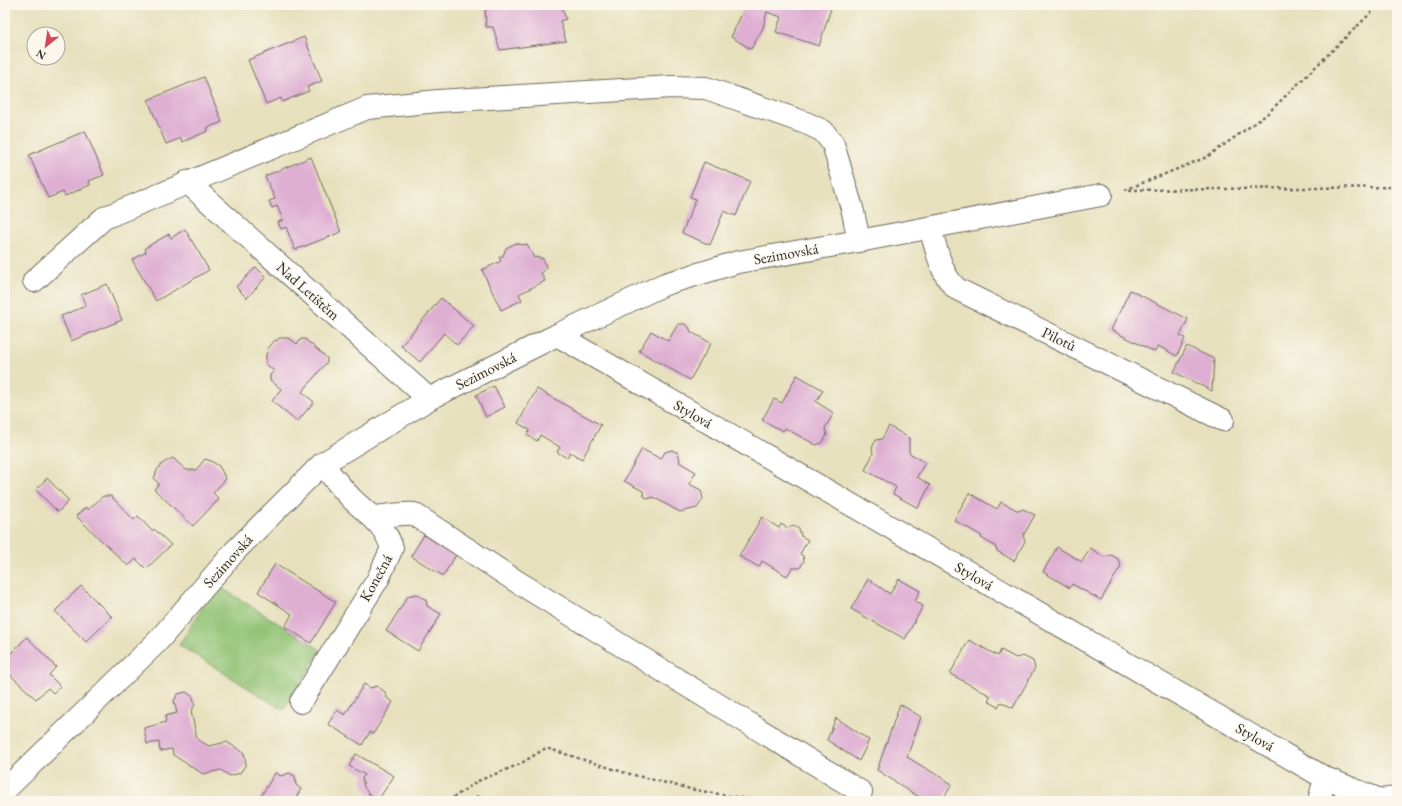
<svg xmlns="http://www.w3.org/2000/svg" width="1402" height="806" viewBox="0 0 1402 806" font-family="'EB Garamond',serif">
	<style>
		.green { fill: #92c374; stroke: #5e7750 }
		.building { fill: #deaed3 }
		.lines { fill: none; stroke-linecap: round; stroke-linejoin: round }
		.minor-casing { stroke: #6d6a5e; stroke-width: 24 }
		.path { stroke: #6d6a5e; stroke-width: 2.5; stroke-dasharray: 3 3; stroke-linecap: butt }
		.minor { stroke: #fff; stroke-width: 22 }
		.labels { text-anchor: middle; stroke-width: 3; stroke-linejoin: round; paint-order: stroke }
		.street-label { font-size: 15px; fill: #2b2b2b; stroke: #fbf7ec }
	</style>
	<rect width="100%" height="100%" fill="#fbf7ec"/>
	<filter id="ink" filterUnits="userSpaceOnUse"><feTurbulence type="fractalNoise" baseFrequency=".025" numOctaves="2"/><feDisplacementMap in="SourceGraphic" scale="8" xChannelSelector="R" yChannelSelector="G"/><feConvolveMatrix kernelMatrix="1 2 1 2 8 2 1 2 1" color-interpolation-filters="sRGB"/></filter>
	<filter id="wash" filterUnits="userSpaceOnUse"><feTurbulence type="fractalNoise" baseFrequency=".012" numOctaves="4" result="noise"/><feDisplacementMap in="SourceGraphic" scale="16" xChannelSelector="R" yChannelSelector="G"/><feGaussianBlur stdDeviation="0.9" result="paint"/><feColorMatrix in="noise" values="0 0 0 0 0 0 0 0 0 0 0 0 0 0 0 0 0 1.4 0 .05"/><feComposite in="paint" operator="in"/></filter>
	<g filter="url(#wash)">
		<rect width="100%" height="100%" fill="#e7e0bd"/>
		<path class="green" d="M 217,585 L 321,650 L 283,710 L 179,645 Z"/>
		<g id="blocks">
			<path class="building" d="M 485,5 L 561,5 L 566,19 L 560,21 L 566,41 L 500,50 L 493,27 L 486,27 Z
				M 746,5 L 832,5 L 819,46 L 776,32 L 781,17 L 767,12 L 763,28 L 751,49 L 731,37 Z
				M 304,37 L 322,81 L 307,87 L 309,91 L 282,102 L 281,98 L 266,104 L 248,60 Z
				M 204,77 L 222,122 L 207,128 L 208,131 L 182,142 L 181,138 L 166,144 L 148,100 Z
				M 85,131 L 104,175 L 89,181 L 90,185 L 65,196 L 63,192 L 48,198 L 29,155 Z
				M 311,157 L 341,232 L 295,250 L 286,227 L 281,229 L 278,222 L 283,220 L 277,206 L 272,208 L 269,201 L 275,199 L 265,176 Z
				M 704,162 L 750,181 L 736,216 L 724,211 L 710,245 L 682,233 L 696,199 L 690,197 Z
				M 185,229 L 209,270 L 156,301 L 132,260 L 146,252 L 145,248 L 169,234 L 171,238 Z
				M 516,243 L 523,245 L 527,244 L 534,258 L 538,257 L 543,259 L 546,266 L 544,271 L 541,273 L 545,281 L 519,294 L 522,300 L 501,310 L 482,270 L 501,261 L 499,257 L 503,256 L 506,248 Z
				M 256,267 L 266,277 L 247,298 L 236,287 Z
				M 107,284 L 122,320 L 71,341 L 61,316 L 86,306 L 81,295 Z
				M 1130,290 L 1188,319 L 1180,336 L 1185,338 L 1177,356 L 1158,346 L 1155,352 L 1111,330 Z
				M 441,298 L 474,326 L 457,345 L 444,333 L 420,362 L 401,346 Z
				M 678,324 L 685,324 L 689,327 L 691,332 L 711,343 L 690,380 L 639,351 L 651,331 L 668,341 Z
				M 279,338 L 289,338 L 297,344 L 301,339 L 305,339 L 327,358 L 327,362 L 302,392 L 314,402 L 297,422 L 272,401 L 281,389 L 270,380 L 270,375 L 274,371 L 266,364 L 266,354 L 268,351 L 267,350 L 275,340 L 277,341 Z
				M 1187,346 L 1214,359 L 1212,391 L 1174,372 Z
				M 797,375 L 823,390 L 816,402 L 834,413 L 825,428 L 827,435 L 822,443 L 816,445 L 785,428 L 783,431 L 762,420 L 774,399 L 782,403 Z
				M 494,386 L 505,407 L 486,417 L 476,395 Z
				M 537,389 L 601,425 L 582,459 L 570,452 L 567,458 L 557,452 L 560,447 L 540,435 L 537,441 L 527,435 L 530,430 L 518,423 Z
				M 889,426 L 909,438 L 909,453 L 925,462 L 917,477 L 930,485 L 918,508 L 893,494 L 896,487 L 865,470 L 873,454 L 872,448 L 876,440 L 882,439 Z
				M 642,449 L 661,459 L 665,452 L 672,450 L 678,453 L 680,460 L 679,462 L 696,472 L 689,484 L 701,490 L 703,499 L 697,508 L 680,512 L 653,497 L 648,499 L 644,496 L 643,491 L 624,481 Z
				M 173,458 L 186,470 L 196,470 L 205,459 L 211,461 L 219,466 L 226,479 L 213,493 L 219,499 L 193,526 L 154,489 L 159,484 L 154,479 L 157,470 L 163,463 Z
				M 47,478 L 69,501 L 58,512 L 36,490 Z
				M 969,493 L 997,509 L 1001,502 L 1019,511 L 1023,509 L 1035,515 L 1023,536 L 1025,541 L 1014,561 L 997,551 L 995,546 L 981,538 L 982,536 L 954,520 Z
				M 103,496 L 111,496 L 134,520 L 138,516 L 152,531 L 154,529 L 171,545 L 146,569 L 136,559 L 128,566 L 76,516 L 86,507 L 88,510 Z
				M 762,517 L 779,528 L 781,524 L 787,528 L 794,526 L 799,529 L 801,536 L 808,540 L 800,554 L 803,556 L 804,561 L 800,568 L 792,568 L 787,576 L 762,561 L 759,567 L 739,556 Z
				M 424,535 L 456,555 L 443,576 L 411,556 Z
				M 1057,547 L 1082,562 L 1090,548 L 1104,557 L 1111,555 L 1118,559 L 1121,566 L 1101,600 L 1072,584 L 1070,588 L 1043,572 Z
				M 275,564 L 336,602 L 311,643 L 285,627 L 292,614 L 258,592 Z
				M 868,579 L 890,594 L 899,579 L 920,591 L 915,601 L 923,606 L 905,639 L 851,609 Z
				M 81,586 L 112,617 L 86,642 L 55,611 Z
				M 416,594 L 426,600 L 427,606 L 441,614 L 418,651 L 386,631 L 408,596 Z
				M 27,637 L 56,667 L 49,675 L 60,686 L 53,693 L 48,688 L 36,699 L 5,670 L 5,659 Z
				M 969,640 L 998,656 L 1001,650 L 1016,658 L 1023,656 L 1033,661 L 1035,668 L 1013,708 L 1001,702 L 998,707 L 988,701 L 991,696 L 950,674 Z
				M 364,684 L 370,688 L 377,686 L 385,692 L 387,698 L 393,702 L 373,734 L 370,732 L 362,745 L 328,724 L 337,710 L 345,715 Z
				M 186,692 L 193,697 L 195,705 L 191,711 L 197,739 L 209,746 L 227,742 L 244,753 L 246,764 L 240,773 L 230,776 L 221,770 L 203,774 L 173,755 L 172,749 L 160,751 L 159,742 L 147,744 L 144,728 L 166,722 L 165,716 L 177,713 L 174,701 L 178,694 Z
				M 900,704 L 921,717 L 907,757 L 952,784 L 942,801 L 925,801 L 877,770 Z
				M 836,718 L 869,740 L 859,761 L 827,740 Z
				M 356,754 L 394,776 L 378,800 L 368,793 L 364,787 L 362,778 L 365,775 L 349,766 Z
				M 275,773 L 281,776 L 289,773 L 295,776 L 296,785 L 301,789 L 294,801 L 258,801 Z
				M 477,795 L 487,801 L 473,801 Z"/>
		</g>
	</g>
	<g filter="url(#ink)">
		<use href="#blocks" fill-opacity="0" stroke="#6d6a5e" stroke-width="1"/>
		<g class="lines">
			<defs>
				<path id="minor" d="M 187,182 L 429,399
					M 930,228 C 937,249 940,274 957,289 L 1223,420
					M 34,281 L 104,218 L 367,108 L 438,101 L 672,87 L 706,88 L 806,123 L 823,131 L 833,144 L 853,212 L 859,241
					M 557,335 L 1325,778 L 1380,800 L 1397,798
					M 374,517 C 388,516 400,513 414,514 L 516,581 L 861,792
					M 301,702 L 378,579 L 392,548 C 383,522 371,517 353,500 C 342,489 332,476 322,464
					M 5,790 L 158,641 L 235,551 L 322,464 L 429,399 L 557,335 L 665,284 L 738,262 L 859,241 L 1101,195
					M 1319,801 L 1325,778"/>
			</defs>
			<use href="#minor" class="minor-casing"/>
			<path class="path" d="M 1125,190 L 1207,157 L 1266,115 L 1379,5
				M 1129,190 L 1397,187
				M 448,801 L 478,781 L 520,764 L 546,748 L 626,773 L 690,789 L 758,801"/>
			<use href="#minor" class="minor"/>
		</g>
	</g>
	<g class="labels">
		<g class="street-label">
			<text transform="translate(786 254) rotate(-10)" y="5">Sezimovská</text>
			<text transform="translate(308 291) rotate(42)" y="5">Nad Letištěm</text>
			<text transform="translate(1059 339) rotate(26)" y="5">Pilotů</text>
			<text transform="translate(486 371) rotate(-27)" y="5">Sezimovská</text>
			<text transform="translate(693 414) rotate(30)" y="5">Stylová</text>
			<text transform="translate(228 561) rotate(-48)" y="5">Sezimovská</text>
			<text transform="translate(974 576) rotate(30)" y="5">Stylová</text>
			<text transform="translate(376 578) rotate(-61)" y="5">Konečná</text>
			<text transform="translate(1255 737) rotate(30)" y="5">Stylová</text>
		</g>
	</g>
	<rect width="1402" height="806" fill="none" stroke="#fbf7ec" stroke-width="20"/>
	<g transform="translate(46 46) rotate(210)"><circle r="19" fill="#fbf7ec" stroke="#a8a59f"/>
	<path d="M0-3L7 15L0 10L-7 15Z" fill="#d1495b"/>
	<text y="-6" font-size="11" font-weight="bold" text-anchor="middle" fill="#2b2b2b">N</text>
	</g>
</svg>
